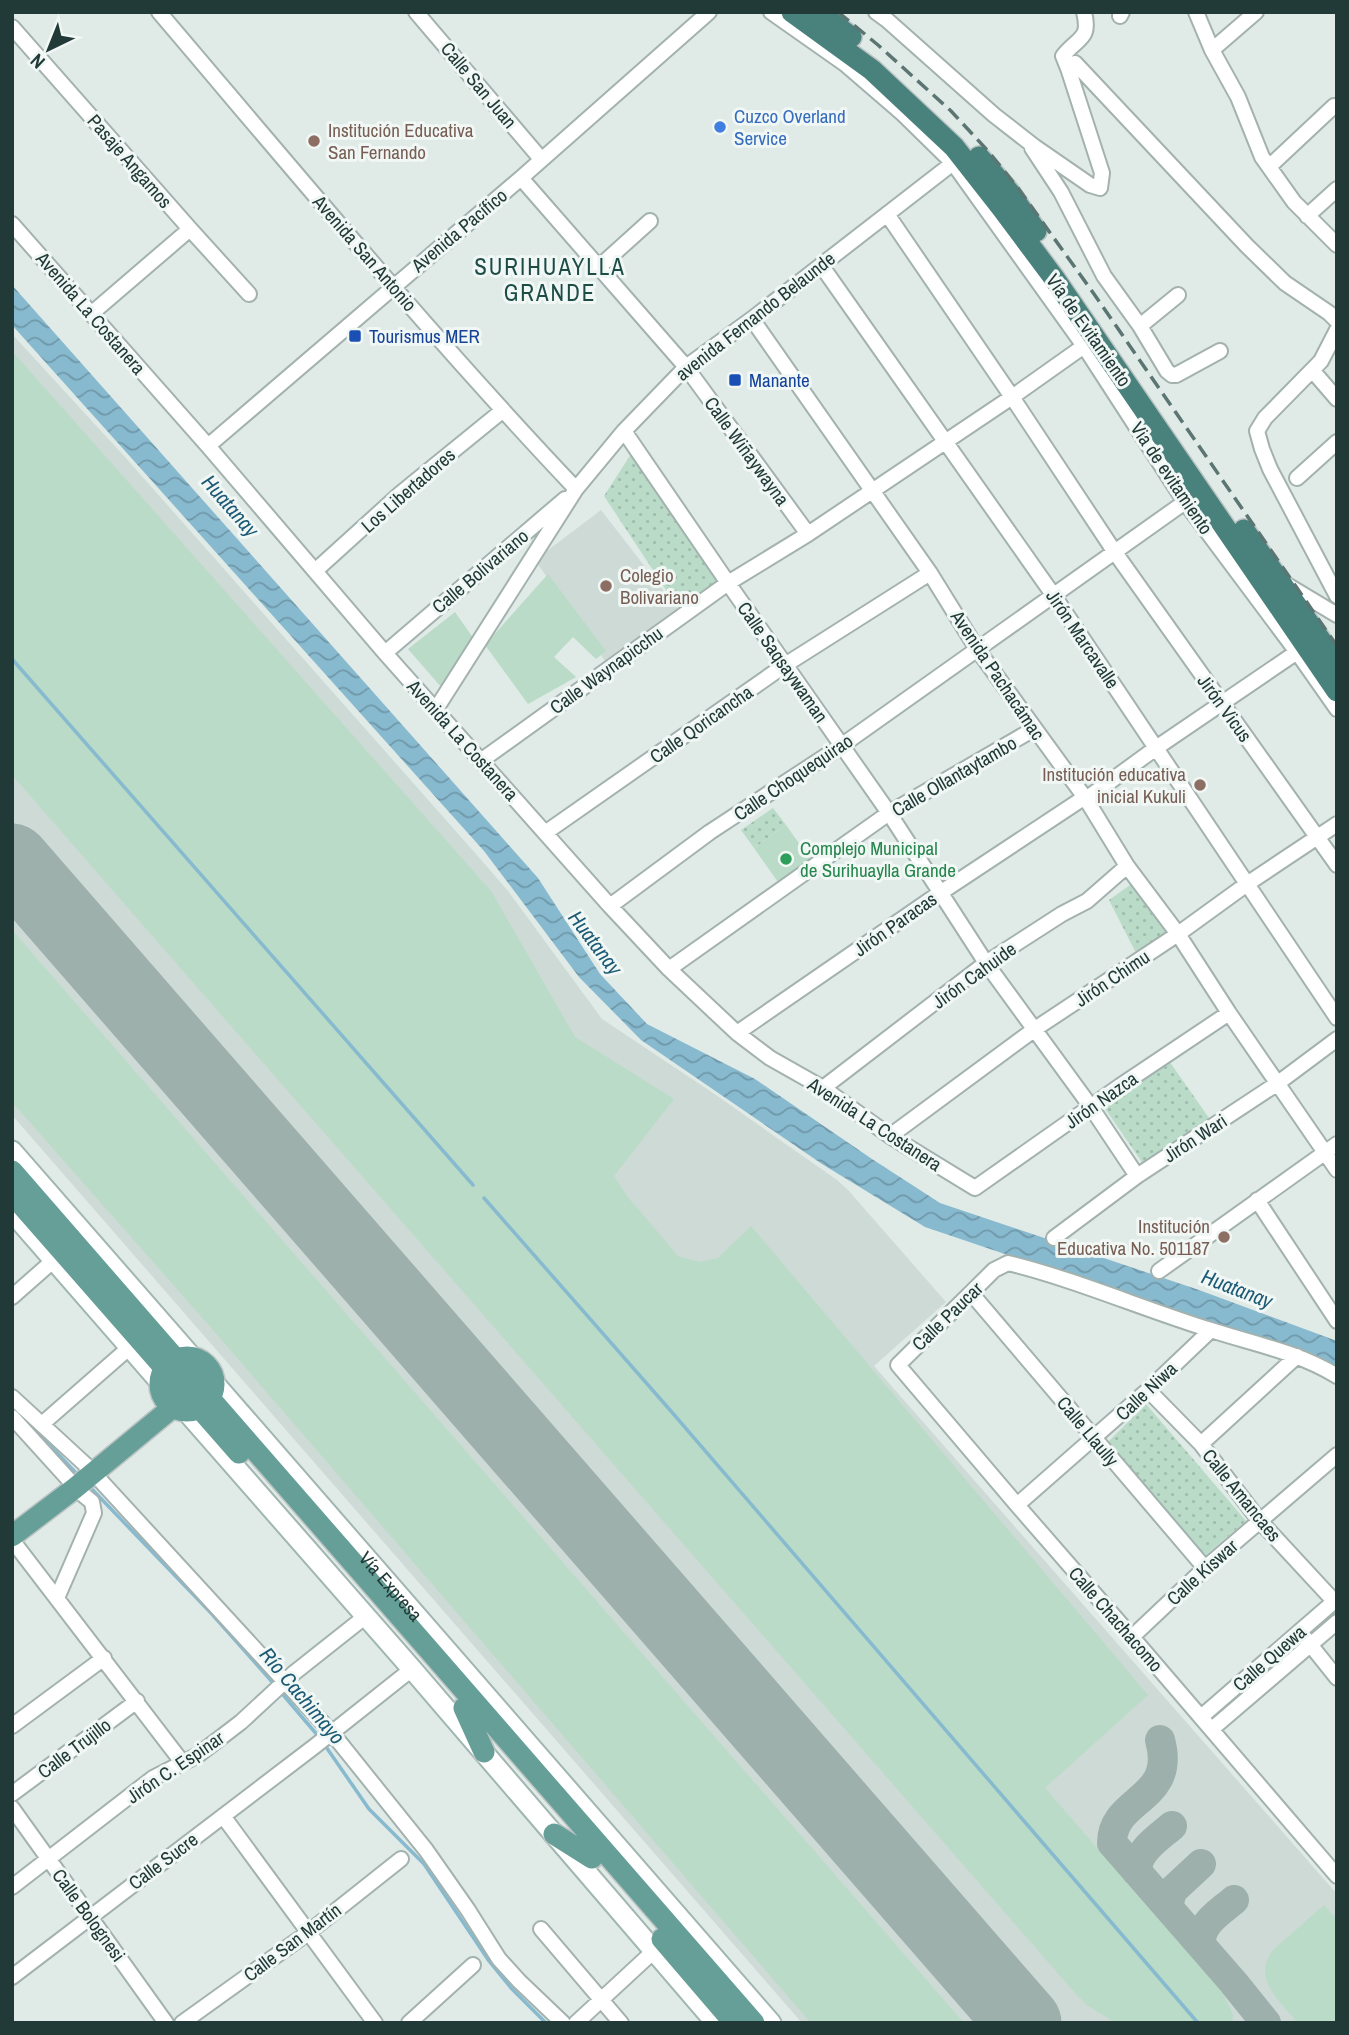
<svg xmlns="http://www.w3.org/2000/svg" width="1349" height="2035" viewBox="0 0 1349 2035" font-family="'Archivo Narrow',sans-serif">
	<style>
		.built { fill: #cedad6 }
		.grass { fill: #b9dbc7 }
		.park { fill: url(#park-dots) }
		.water { fill: url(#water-waves) }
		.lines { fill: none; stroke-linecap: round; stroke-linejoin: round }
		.stream { stroke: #88bacf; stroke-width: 3.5 }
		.taxiway { stroke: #9eb0ac; stroke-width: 30 }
		.runway { stroke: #9eb0ac; stroke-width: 75 }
		.minor-casing { stroke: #a3b2af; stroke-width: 18 }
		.secondary-casing { stroke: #9fb6b1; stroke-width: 23 }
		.primary-casing { stroke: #bcc4c3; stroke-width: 24 }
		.trunk-casing { stroke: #bcc4c3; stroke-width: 24 }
		.minor { stroke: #fff; stroke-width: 14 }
		.secondary { stroke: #fff; stroke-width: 19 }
		.primary { stroke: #659f98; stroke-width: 21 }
		.trunk { stroke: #49827d; stroke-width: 21 }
		.rail { stroke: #5b7672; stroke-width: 3.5; stroke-dasharray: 14 7; stroke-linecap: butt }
		.shop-dot { fill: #3f7fe0; stroke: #f0f7f4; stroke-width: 2.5 }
		.education-dot { fill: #8d6e63; stroke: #f0f7f4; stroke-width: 2.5 }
		.transit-dot { fill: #1a4fb4; stroke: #f0f7f4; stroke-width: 2.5 }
		.leisure-dot { fill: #2e9e5b; stroke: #f0f7f4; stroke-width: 2.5 }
		.labels { text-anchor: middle; stroke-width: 6; stroke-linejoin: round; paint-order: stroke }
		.street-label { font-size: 19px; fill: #213a37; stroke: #f0f7f4 }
		.shop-label { font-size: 19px; fill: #366cbe; stroke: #f0f7f4; text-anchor: start }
		.education-label { font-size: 19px; fill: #785e54; stroke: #f0f7f4; text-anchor: start }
		.transit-label { font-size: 19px; fill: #164399; stroke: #f0f7f4; text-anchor: start }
		.leisure-label { font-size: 19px; fill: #27864d; stroke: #f0f7f4; text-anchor: start }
		.water-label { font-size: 21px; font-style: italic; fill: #1c5a75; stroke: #f0f7f4 }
		.quarter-label { font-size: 23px; letter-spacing: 2px; fill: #1d4c47; stroke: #f0f7f4 }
	</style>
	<defs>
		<pattern id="park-dots" width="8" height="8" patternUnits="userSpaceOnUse" patternTransform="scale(1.75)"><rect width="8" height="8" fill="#b9dbc7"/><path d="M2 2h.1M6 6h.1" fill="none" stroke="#9fbdac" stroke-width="1.8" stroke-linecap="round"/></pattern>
		<pattern id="water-waves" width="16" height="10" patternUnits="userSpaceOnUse" patternTransform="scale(1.75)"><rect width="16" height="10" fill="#88bacf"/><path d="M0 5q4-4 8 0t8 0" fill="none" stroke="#6f98a9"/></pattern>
	</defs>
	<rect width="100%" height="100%" fill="#e0eae7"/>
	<path class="built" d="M 12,334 L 124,456 L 476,854 L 508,891 L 602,1019 L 713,1093 L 837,1180 L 848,1190 L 946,1302 L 874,1366 L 1337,1894 L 1337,2023 L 802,2023 L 12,1115 Z
		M 601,510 L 680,612 L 610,668 L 535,560 Z"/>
	<path class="grass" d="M 12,351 L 491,891 L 575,1037 L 674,1099 L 614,1176 L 627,1196 L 678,1256 L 699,1262 L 718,1258 L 751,1226 L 1148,1695 L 1045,1788 L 1223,1993 L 1233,2015 L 1232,2023 L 1116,2023 L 1087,2005 L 1076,1994 L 12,775 Z
		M 548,574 L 606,651 L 596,659 L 573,637 L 554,657 L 576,677 L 528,704 L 485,645 Z
		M 455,612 L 476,642 L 442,688 L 408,649 Z
		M 786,825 L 818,870 L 785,892 L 754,848 Z
		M 12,930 L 964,2023 L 811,2023 L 207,1323 L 12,1102 Z
		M 1324,1905 L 1337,1920 L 1337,2023 L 1298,2023 C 1281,2002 1251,1979 1273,1950 Z"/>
	<path class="park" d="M 635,448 L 729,585 L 684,617 L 604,496 Z
		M 773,808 L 786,825 L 754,848 L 741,830 Z
		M 1133,883 L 1172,940 L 1147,958 L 1135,951 L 1109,900 Z
		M 1169,1061 L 1209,1118 L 1144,1165 L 1104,1107 Z
		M 1146,1404 L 1246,1521 L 1201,1559 L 1105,1445 Z"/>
	<path class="water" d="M 12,285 L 538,878 L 600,974 L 647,1024 L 755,1079 L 872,1159 L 940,1203 L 1199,1290 L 1337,1341 L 1337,1366 L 925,1227 L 822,1164 L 641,1040 L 579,977 L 484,851 L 12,325 Z"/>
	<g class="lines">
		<path class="stream" d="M 12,659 L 473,1185
			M 484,1198 L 670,1410 L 1198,2023
			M 15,1409 L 78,1475
			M 88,1485 L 211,1613 L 274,1684
			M 279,1690 L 319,1737
			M 324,1744 L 369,1809 L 424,1864 L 489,1961 L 511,1988 L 546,2023"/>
		<path class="taxiway" d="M 1160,1740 C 1177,1801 1112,1797 1112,1843 L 1233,1982 L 1266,2023
			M 1137,1872 C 1136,1852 1158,1838 1172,1826
			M 1168,1907 L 1172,1891 L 1201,1864
			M 1201,1945 C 1199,1924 1219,1913 1234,1900"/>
		<path class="runway" d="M 12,861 L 1024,2023"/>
		<defs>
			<path id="minor" d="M 159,12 C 296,173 431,336 576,489
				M 416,12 L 541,159
				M 771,12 L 845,64 L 903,114 L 953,163 L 1084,346 L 1185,502 L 1297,652 L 1337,709
				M 876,12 L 887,20 L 994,115 L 1035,147 L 1090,185 L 1100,188 L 1102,173 L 1067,65 L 1075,63 L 1247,246 L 1285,283 L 1329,313 L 1337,321
				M 1196,12 L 1212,50
				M 1256,12 L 1212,50 L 1238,97 L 1262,157 L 1294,202 L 1337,245
				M 1120,16 L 1122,12
				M 12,27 L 190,229 L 249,294
				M 1069,71 L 1063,56 C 1078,37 1091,40 1084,12
				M 1032,148 L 1061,192 L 1104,276 L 1140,326 L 1167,371 L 1172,375 L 1176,375 L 1220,351
				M 1270,166 L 1334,106
				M 521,178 L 686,367 L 808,534
				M 887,214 L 1012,397 L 1114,551 L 1337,865
				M 1307,216 L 1337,189
				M 12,224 L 208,446 L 385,653 L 610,906 L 669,969 L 737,1033 L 770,1058 L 823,1088 L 890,1136 L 975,1188 L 1120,1086 L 1229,1013
				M 821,265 L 1054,596 L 1337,1018
				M 599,267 L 650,221
				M 91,314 L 190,229
				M 752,319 L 930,573 L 977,649 L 1086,799 L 1127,866 L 1178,934 L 1229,1013 L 1337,1170
				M 1140,326 L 1178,295
				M 1337,330 L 1321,361 L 1265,418 L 1257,431 L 1262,449 L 1270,469 L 1337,596
				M 1312,370 L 1337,399
				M 624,431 L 728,583 L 889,813 L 986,963 L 1091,1107 L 1137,1176
				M 208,446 L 521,178 L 709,12
				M 1297,478 L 1337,442
				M 315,571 L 400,494 L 502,411
				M 1287,585 L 1337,615
				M 385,653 L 565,499
				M 436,709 L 576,489 L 624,431 L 686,367 L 752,319 L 953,163
				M 482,760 L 728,583 L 808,534 L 1012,397 L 1084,346
				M 545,833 L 785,665 L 930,573
				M 610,906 L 710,832 L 841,746 L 1185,502
				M 669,969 L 889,813 L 1034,729
				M 737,1033 L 940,893 L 1079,801 L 1086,799 L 1156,748 L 1297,652
				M 823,1088 L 986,963 L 1062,914 L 1087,901 L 1127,866
				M 890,1136 L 1035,1029 L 1178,934 L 1247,884 L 1337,824
				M 1257,1200 L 1337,1321
				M 1054,1238 L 1137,1176 L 1278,1083 L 1337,1039
				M 1159,1271 L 1337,1144
				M 971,1293 L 1205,1568
				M 12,1297 L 54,1260
				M 1337,1376 C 1298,1352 1254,1344 1211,1330 C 1143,1309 1077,1280 1008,1263 L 994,1270 L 898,1365 L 1017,1505 L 1132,1637 L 1337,1876
				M 1148,1390 L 1201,1444 L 1259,1520 L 1334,1601
				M 12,1397 L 88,1467 L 332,1733 L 426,1850 L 468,1910 L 499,1959 L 519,1981 L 563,2023
				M 12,1417 L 70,1481
				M 42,1424 L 130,1347
				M 1201,1444 L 1297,1356
				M 1017,1505 L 1148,1390 L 1211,1330
				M 12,1540 L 182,1762
				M 57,1598 L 94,1513 L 92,1502 L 75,1488
				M 1132,1637 L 1205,1568 L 1337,1455
				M 1305,1638 L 1337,1678
				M 1201,1717 L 1337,1599
				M 12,1726 L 104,1658
				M 1212,1729 L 1337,1622
				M 12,1794 L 137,1701
				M 12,1808 L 166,2023
				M 223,1816 L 375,2023
				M 12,1887 L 153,1778 L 198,1755 L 241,1722 L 294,1673 L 366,1616
				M 541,1929 L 621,2023
				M 12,1977 L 315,1746 L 412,1669
				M 182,2023 L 309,1932 L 401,1859
				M 409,2023 L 473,1965
				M 576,2023 L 655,1950"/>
			<g id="secondary">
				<path d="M 12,1151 L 191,1356"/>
				<path d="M 12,1212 L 160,1382"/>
				<path id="s1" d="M 215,1384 L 771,2023"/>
				<path d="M 186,1411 L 412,1669 L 716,2023"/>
			</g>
			<path id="primary" d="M 12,1171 L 754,2023
				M 12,1194 L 239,1453
				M160 1384a27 27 0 1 1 54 0a27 27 0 1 1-54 0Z
				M 12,1536 L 75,1488 L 173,1407
				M 464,1708 L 484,1752
				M 554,1834 L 592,1858
				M 662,1939 L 734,2023"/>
			<path id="trunk" d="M 792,12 L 872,70 L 954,147 L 1001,207 L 1054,278 L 1337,691
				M 818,12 L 851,37
				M 979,157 L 1009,192 L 1036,231
				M 1244,530 L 1337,664"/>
		</defs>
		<use href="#minor" class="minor-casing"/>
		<use href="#secondary" class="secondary-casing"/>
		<use href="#primary" class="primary-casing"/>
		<use href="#trunk" class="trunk-casing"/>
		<use href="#minor" class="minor"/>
		<use href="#secondary" class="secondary"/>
		<use href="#primary" class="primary"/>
		<use href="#trunk" class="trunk"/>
		<path class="rail" d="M 838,12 L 878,45 L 951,111 L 988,151 L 1018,188 L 1094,294 L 1337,646"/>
	</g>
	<circle class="shop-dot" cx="720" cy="127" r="7"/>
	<g class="education-dot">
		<circle cx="314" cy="141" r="7"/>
		<circle cx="606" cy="586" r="7"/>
		<circle cx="1200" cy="785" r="7"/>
		<circle cx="1224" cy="1237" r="7"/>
	</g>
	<g class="transit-dot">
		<rect x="348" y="329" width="14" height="14" rx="3.5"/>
		<rect x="728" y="373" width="14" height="14" rx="3.5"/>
	</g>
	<circle class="leisure-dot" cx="786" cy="859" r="7"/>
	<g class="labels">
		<g class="street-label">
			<text transform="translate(479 85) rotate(50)" y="7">Calle San Juan</text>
			<text transform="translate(130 161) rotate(49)" y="7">Pasaje Angamos</text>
			<text transform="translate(459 230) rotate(-40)" y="7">Avenida Pacífico</text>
			<text transform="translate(365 253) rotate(49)" y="7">Avenida San Antonio</text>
			<text transform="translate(91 313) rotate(49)" y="7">Avenida La Costanera</text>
			<text transform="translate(755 316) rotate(-38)" y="7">avenida Fernando Belaunde</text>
			<text transform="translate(1089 330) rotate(55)" y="7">Vía de Evitamiento</text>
			<text transform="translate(747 451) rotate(54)" y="7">Calle Wiñaywayna</text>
			<text transform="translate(1172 478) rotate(56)" y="7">Via de evitamiento</text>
			<text transform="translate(408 490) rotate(-41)" y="7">Los Libertadores</text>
			<text transform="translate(480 571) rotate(-40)" y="7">Calle Bolivariano</text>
			<text transform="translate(1083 639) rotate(56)" y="7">Jirón Marcavalle</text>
			<text transform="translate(783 662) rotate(55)" y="7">Calle Saqsaywaman</text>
			<text transform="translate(606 670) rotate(-36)" y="7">Calle Waynapicchu</text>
			<text transform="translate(998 675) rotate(56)" y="7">Avenida Pachacámac</text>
			<text transform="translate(1225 708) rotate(54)" y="7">Jirón Vicus</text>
			<text transform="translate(701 724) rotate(-35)" y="7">Calle Qoricancha</text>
			<text transform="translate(463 740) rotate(48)" y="7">Avenida La Costanera</text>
			<text transform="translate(954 776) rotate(-30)" y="7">Calle Ollantaytambo</text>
			<text transform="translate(793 777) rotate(-34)" y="7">Calle Choquequirao</text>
			<text transform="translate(895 924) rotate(-35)" y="7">Jirón Paracas</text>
			<text transform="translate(974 975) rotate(-36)" y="7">Jirón Cahuide</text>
			<text transform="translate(1112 978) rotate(-34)" y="7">Jirón Chimu</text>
			<text transform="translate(1101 1100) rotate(-35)" y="7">Jirón Nazca</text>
			<text transform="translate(875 1124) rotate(33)" y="7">Avenida La Costanera</text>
			<text transform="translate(1195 1138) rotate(-33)" y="7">Jirón Wari</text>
			<text transform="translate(947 1316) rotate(-44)" y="7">Calle Paucar</text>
			<text transform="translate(1146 1391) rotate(-43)" y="7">Calle Niwa</text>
			<text transform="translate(1088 1431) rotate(50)" y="7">Calle Llaully</text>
			<text transform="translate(1242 1495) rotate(51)" y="7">Calle Amancaes</text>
			<text transform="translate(1202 1572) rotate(-42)" y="7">Calle Kiswar</text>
			<text dy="7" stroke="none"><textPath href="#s1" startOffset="268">Vía Expresa</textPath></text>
			<text transform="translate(1116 1619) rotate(49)" y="7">Calle Chachacomo</text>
			<text transform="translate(1269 1658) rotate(-41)" y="7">Calle Quewa</text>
			<text transform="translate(74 1748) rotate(-37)" y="7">Calle Trujillo</text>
			<text transform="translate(175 1767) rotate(-34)" y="7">Jirón C. Espinar</text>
			<text transform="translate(163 1861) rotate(-37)" y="7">Calle Sucre</text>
			<text transform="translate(89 1915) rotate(54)" y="7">Calle Bolognesi</text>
			<text transform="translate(292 1942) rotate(-37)" y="7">Calle San Martín</text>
		</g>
		<g class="shop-label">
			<text x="734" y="123">Cuzco Overland<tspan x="734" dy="22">Service</tspan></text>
		</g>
		<g class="education-label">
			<text x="328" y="137">Institución Educativa<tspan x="328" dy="22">San Fernando</tspan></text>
			<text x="620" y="582">Colegio<tspan x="620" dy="22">Bolivariano</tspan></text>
			<text x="1186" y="781" text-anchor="end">Institución educativa<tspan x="1186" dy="22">inicial Kukuli</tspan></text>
			<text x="1210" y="1233" text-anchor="end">Institución<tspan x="1210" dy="22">Educativa No. 501187</tspan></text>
		</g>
		<g class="transit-label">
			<text x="369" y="343">Tourismus MER</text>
			<text x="749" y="387">Manante</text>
		</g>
		<g class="leisure-label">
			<text x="800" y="855">Complejo Municipal<tspan x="800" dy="22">de Surihuaylla Grande</tspan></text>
		</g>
		<g class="water-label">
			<text transform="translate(230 506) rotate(49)" y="7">Huatanay</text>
			<text transform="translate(595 943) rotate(53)" y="7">Huatanay</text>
			<text transform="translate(1237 1289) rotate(21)" y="7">Huatanay</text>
			<text transform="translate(302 1696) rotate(50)" y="7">Río Cachimayo</text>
		</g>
		<g class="quarter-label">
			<text x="550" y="275">SURIHUAYLLA<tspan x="550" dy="26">GRANDE</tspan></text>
		</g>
	</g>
	<rect width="1349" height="2035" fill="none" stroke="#213a37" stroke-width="28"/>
	<g transform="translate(49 49) rotate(223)" stroke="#f0f7f4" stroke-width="5" paint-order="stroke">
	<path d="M0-5L12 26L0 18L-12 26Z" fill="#213a37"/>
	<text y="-10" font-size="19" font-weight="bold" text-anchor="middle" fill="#213a37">N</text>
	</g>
</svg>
